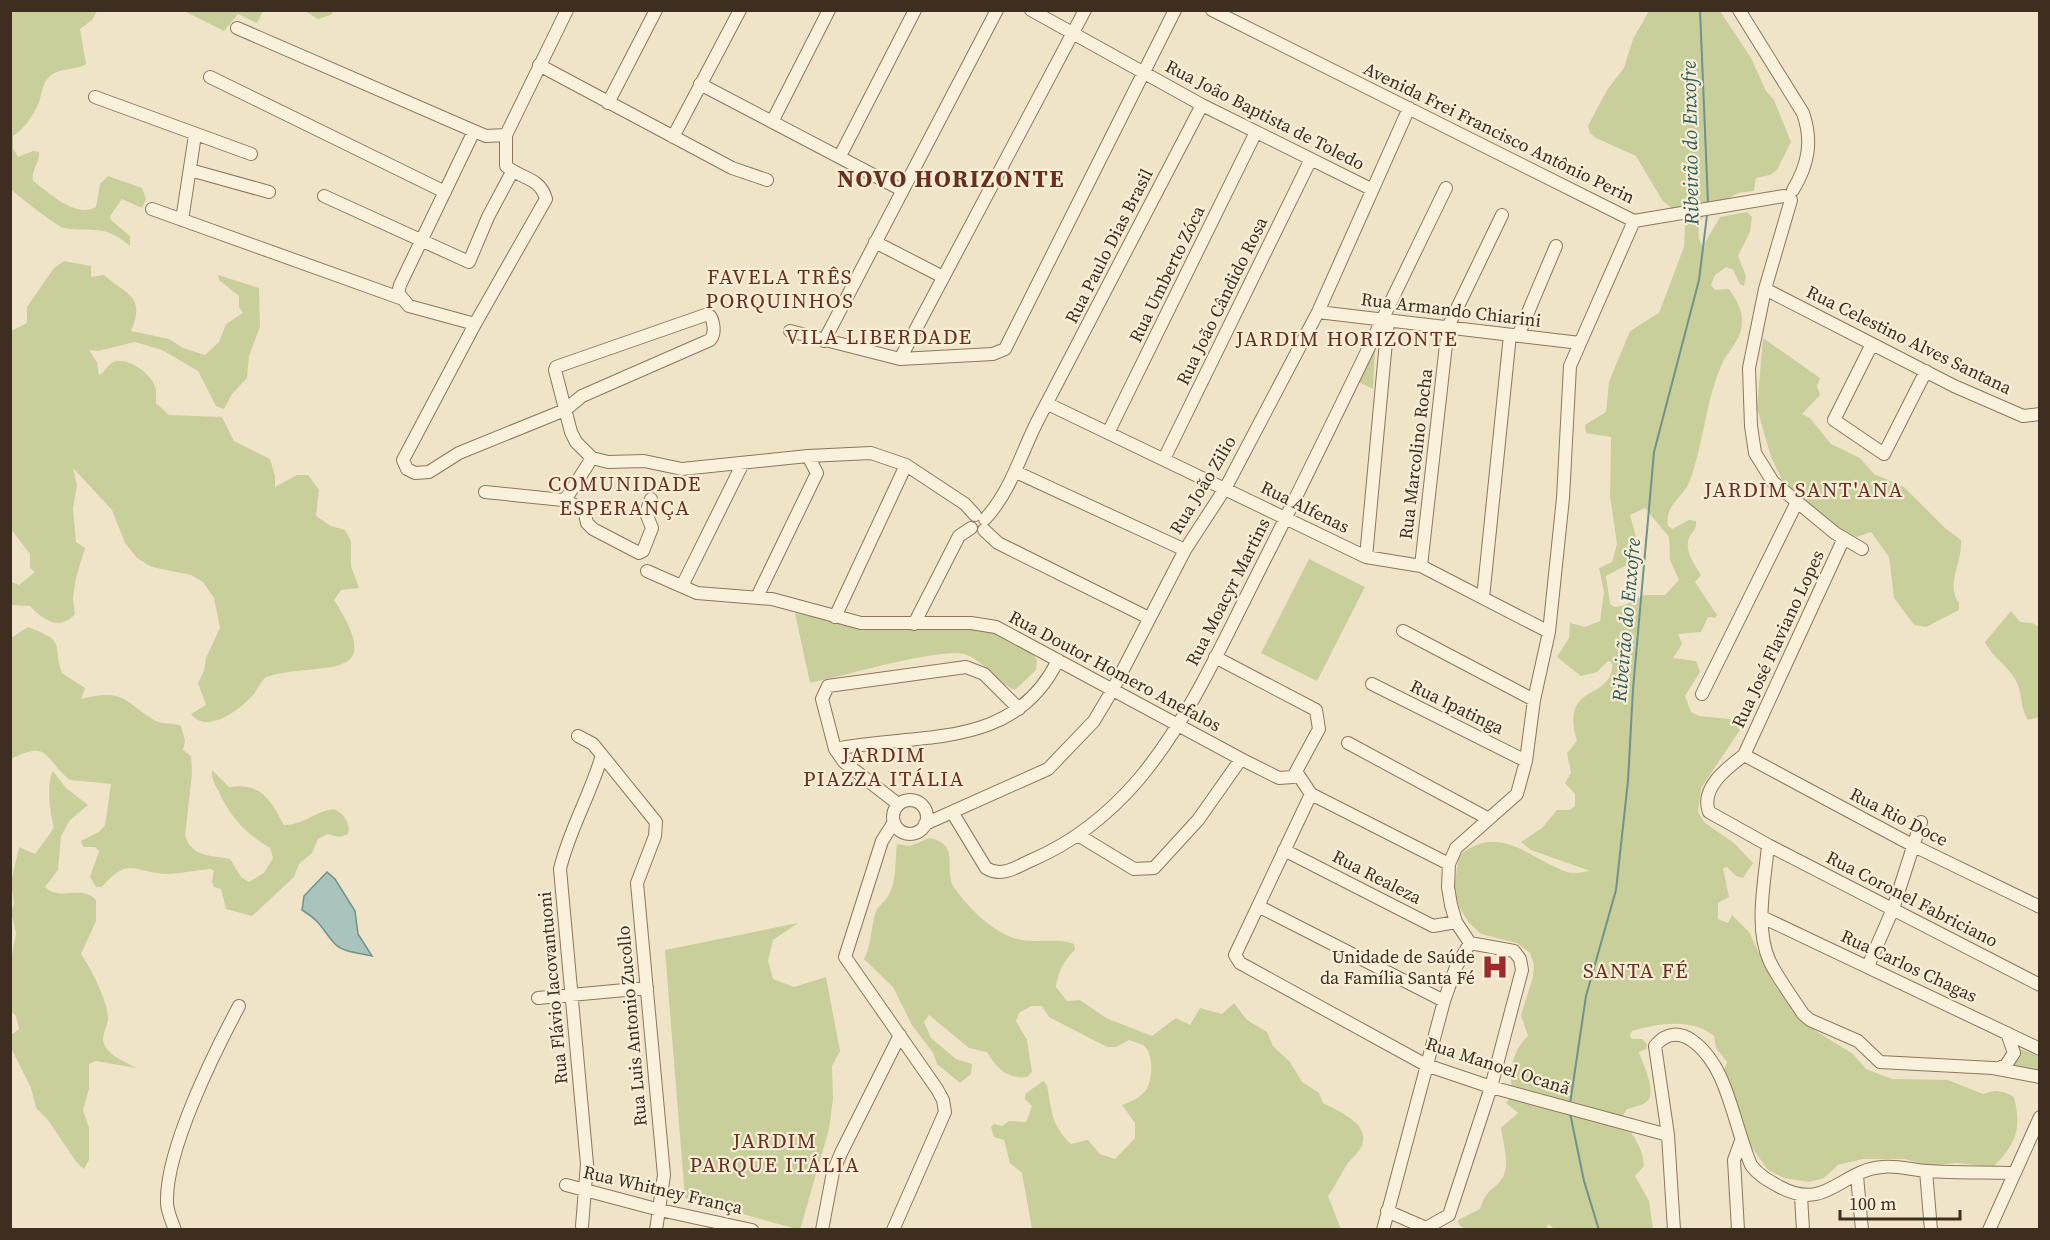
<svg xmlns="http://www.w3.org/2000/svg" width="2050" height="1240" viewBox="0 0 2050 1240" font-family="'Source Serif 4',serif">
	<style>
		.green { fill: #c9cf9b; fill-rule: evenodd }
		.water { fill: #a9c4bc; stroke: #6f938a; stroke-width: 1.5 }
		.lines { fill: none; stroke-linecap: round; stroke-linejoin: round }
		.stream { stroke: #6f938a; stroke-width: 2 }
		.minor-casing { stroke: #8d765c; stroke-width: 14 }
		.minor { stroke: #faf1dc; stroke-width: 12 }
		.labels { text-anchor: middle; stroke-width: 4.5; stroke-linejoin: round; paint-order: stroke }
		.street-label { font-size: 18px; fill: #3d2e20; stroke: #f7eed8 }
		.poi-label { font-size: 18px; fill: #3d2e20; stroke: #f7eed8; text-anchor: end }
		.water-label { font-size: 20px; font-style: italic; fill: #2f5d5a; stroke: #f7eed8 }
		.quarter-label { font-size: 21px; letter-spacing: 1.5px; fill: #6b2e1e; stroke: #f7eed8 }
		.district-label { font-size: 24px; font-weight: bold; letter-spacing: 1.5px; fill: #6b2e1e; stroke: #f7eed8 }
	</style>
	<rect width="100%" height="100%" fill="#f0e4c8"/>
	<path class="green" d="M 11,10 L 97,11 L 92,20 L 80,29 L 86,64 C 75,71 60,67 50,76 C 41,84 42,97 37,107 C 31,118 23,130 13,136 L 13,148 L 18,157 L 33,151 L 39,152 C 40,163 31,169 33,181 C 48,192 76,219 96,207 L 100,184 L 108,176 L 142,188 L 146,199 L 142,208 L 122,199 L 110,216 L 111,220 L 130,236 L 130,246 C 103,223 94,233 63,228 C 59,227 14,194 11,189 Z
		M 184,11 L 263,11 L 257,23 L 238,14 L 224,31 Z
		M 305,11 L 334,11 L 331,15 L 318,19 Z
		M 1649,11 L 1720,11 L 1751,58 L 1766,91 L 1774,100 L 1791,142 L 1777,170 L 1770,175 L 1756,178 L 1754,191 L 1738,193 L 1705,212 C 1699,222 1695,237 1703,246 L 1720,217 L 1747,212 L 1752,217 L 1750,232 L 1738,256 L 1746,276 L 1744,286 L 1740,284 L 1733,270 L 1726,267 L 1715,275 L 1711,285 L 1715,290 L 1729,289 C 1736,300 1743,309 1742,323 C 1742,337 1731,348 1724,360 C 1707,393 1704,441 1691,478 C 1685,497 1664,504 1668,526 L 1672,529 L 1689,520 L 1696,521 C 1697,530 1692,531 1689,538 C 1684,551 1695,565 1701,575 L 1695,582 L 1717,615 L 1715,618 L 1708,617 L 1701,632 L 1678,634 L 1682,644 L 1673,658 L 1696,661 L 1700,672 L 1685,696 L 1691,712 L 1699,716 L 1730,719 L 1740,730 L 1701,788 L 1698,812 L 1705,823 L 1734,843 L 1753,863 L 1743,878 L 1736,876 L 1727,867 L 1723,868 L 1729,897 L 1718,903 L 1718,919 L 1728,923 L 1732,915 L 1749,932 L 1772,981 L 1794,1014 L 1803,1023 L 1853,1054 L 1866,1069 L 1892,1079 L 1948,1080 L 1983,1094 C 1994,1089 2004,1090 2014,1097 C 2022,1129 2016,1144 1993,1167 L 1957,1163 L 1929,1166 L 1905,1159 L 1863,1159 L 1838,1165 L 1824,1178 L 1809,1182 L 1784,1178 L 1768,1170 L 1741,1132 L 1721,1079 L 1727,1062 L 1716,1048 L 1714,1036 C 1693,1018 1658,1023 1632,1031 L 1630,1036 L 1632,1039 L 1642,1039 L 1647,1044 L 1646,1049 L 1639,1052 C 1642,1062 1659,1095 1645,1103 C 1640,1106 1632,1107 1626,1110 L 1622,1118 C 1632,1135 1643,1146 1644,1166 L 1635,1176 L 1649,1201 L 1653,1229 L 1555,1230 L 1549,1224 L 1546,1229 L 1465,1229 L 1459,1225 L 1458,1220 L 1480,1209 C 1487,1186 1494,1192 1503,1177 C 1510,1164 1503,1142 1501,1128 L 1518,1113 L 1506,1103 L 1513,1094 C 1508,1073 1512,1051 1528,1036 L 1521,1015 L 1533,977 L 1534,965 L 1530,953 L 1517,943 L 1481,934 L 1469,923 L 1459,907 L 1454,888 L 1459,856 C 1499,822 1528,858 1567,872 C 1573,874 1583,872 1590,871 L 1531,850 L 1521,842 L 1542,828 L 1557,810 L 1570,810 L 1575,806 L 1575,794 L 1565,783 L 1571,773 L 1567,753 L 1577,741 C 1559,681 1614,702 1612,663 L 1608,661 L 1597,672 L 1581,676 L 1557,657 L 1569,638 L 1570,623 L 1585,627 L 1600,621 L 1604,592 L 1599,568 L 1612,562 L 1617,544 L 1610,496 L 1611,437 L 1586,433 L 1585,425 L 1606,412 L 1609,382 L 1630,331 L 1659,313 L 1684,247 L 1685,227 L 1681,216 L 1662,200 L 1636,156 L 1596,138 L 1590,133 L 1588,126 L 1607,90 L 1624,68 L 1633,39 ZM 1645,508 L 1669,537 L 1670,560 L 1679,580 L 1665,595 L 1644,595 L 1622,606 L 1614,607 L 1610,604 L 1606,576 L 1640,558 L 1631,548 L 1636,537 L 1630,515 Z
		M 64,261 L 91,266 L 91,277 L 104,275 C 127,295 146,296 131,331 L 169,339 L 183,348 L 205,355 L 219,342 L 226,324 L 243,313 L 239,307 L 239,296 L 219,280 L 218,275 L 259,288 L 260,327 L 249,356 L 247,378 L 232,394 L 224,409 L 216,406 L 198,371 L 162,350 L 135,342 L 98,351 L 89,350 L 97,362 L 99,375 C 105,372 107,365 113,362 C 126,356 149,372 154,384 C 157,389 156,397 156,403 L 169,415 L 222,417 L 234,441 L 270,459 L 275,476 L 275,487 L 297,475 L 308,475 L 319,490 L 316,516 L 331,526 L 345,530 L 351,541 L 351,566 L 359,588 L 341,590 L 334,600 C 390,686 319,660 266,677 C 260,682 258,690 252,696 C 240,710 206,735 191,714 L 206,705 L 198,683 L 204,671 L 206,658 L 220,628 L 214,598 L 203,582 L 191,575 L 152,567 L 137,558 L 125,543 L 112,510 L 73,468 L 77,485 L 73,509 L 76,542 L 85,548 L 76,578 L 73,598 L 75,614 C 60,632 42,619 30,606 L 11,605 L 11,582 L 19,585 L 35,572 L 30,568 L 30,554 L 11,529 L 11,331 L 27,323 L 27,307 L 54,268 Z
		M 1763,338 L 1820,378 L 1817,386 L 1820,395 L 1802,414 L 1810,418 L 1831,444 L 1860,458 L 1874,474 L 1904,487 L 1945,528 L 1961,540 C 1963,561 1945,585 1959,603 L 1959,610 L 1926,627 L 1914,625 L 1894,598 L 1889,557 L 1871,532 L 1857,537 L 1834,526 L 1783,482 L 1771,457 L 1757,408 Z
		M 1371,349 L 1375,350 L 1373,389 L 1356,381 Z
		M 1309,559 L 1365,587 L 1317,681 L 1261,653 Z
		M 2011,611 L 2020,622 L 2032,623 L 2039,627 L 2039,717 L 2028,720 C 2019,706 2023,692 2015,679 C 2007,665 1992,657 1985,642 Z
		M 795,613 L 876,629 L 982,628 L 1032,651 L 1037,661 L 1036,670 L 1015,690 C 996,682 986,663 967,655 C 945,646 840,677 810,683 Z
		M 28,627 C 67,642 52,642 62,673 L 85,688 L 81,699 C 124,689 121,699 154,720 C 162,725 173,722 181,726 L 185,741 L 183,750 L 191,756 L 192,774 L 185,836 C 193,858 211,855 230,859 L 241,877 L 249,882 L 264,873 L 273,858 L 270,848 C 246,834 231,818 219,792 C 215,785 211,778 212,770 L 229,787 C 261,782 270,799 284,825 C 303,825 316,811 334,809 C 344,814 351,823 348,834 L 339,837 L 328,834 L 318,839 L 312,853 L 299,864 L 294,877 L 252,916 L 226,909 L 221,889 L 214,887 L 212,882 L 214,871 L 211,869 C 198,870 183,873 169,874 C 135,874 130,854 102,887 L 96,887 L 90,877 L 99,851 L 95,847 L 83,847 L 81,841 L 99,832 L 105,825 L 111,784 L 70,780 C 43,759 51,739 11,759 L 11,638 Z
		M 53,771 L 66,788 L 88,805 L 70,820 L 61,836 L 58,870 L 45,887 C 60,902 81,884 96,900 L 96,921 L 81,954 C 90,966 109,1004 108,1019 C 107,1028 100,1037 105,1046 C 111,1057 126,1062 136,1068 L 96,1061 L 89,1064 L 89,1089 L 83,1110 L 89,1128 L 89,1160 L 84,1169 L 77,1163 L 48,1120 L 36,1108 L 31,1088 L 11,1048 L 11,1035 L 19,1029 L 16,1016 L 11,1011 L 11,960 L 16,933 L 11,912 L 14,903 L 11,882 L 19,847 L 35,854 L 54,828 C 50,813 46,784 53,771 Z
		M 929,838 C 963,844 941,871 956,890 C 971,911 997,936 1022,940 C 1039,943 1058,938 1074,944 L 1075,950 C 1064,960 1058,972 1056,987 L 1067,1001 L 1080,1000 L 1106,1018 L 1152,1036 L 1176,1018 L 1190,1025 L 1200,1008 L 1222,1014 L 1234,1003 L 1247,1020 L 1267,1032 L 1273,1046 L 1290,1062 L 1302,1082 L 1319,1093 L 1323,1103 C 1340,1112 1374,1125 1360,1149 C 1357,1154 1352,1158 1348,1163 C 1341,1173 1336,1186 1328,1196 L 1341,1229 L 1032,1229 L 1022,1173 L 1010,1163 L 1004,1140 L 994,1137 L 991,1127 L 994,1124 L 1002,1126 L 1009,1121 L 1026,1122 L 1032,1106 L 1025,1099 L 1025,1094 L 1043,1081 L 1047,1085 C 1051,1109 1052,1127 1071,1144 L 1088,1140 L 1100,1154 L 1115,1159 L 1135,1138 L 1135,1123 L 1122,1105 C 1131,1102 1140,1098 1146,1090 C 1153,1080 1154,1052 1143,1045 C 1139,1043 1133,1042 1129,1040 L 1116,1047 L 1107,1047 L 1049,1017 L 1042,1006 L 1031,1006 L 1019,1013 L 1016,1021 L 1027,1040 L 1032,1072 L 1027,1077 C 1008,1080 996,1068 987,1052 L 969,1048 L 929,1015 L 924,1022 L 931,1038 L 956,1059 L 972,1064 L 971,1074 L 960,1083 L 937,1064 L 933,1053 L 912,1025 L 893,987 L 864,959 C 871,946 871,929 875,914 C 878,905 882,905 886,899 C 897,887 895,859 897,844 L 910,846 Z
		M 798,923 L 773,940 L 768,961 L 773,979 L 794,987 L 826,977 L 840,1051 L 832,1066 L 833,1099 L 829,1129 L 800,1230 L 685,1198 L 665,950 Z
		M 2020,1049 L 2039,1056 L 2039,1070 L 2013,1066 L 2020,1057 Z"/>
	<path class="water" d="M 327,872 L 335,879 L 355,911 L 358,934 L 372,956 C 361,953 344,953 335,944 C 322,930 322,922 302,910 L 304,896 Z"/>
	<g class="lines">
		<path class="stream" d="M 1700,10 L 1708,203
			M 1570,1104 L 1586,996 L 1616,890 L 1628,781 L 1633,689 L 1654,452 L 1699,280 L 1707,215
			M 1570,1113 L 1584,1181 L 1599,1230"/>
		<defs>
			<path id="minor" d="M 567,10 L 506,135 L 506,166 C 521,179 540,177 546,199 L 475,324 L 403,460 L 407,469 L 415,473 L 429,472 L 459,453 L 565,410 L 582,396 L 710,340 C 716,334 714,319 708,314 L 556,367 L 555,370 L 571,432 L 576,442 L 592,458 L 608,462 L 644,461 L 682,469 L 808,456 L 871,453 L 906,465 L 965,504 L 975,515
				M 1031,10 L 1202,105 L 1371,189
				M 1212,10 L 1634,221 L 1784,196
				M 1739,10 L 1803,113 C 1813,142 1808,165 1793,190
				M 237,28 L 474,131 L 486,136 L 506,135
				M 539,65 L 732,168 L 767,180
				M 210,77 L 445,192
				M 700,84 L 902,190
				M 95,97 L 251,154
				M 608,103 L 656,10
				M 772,122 L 829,10
				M 474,131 L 400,285 L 398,293 L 409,306 L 475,324
				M 673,137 L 740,10
				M 840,156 L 915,10
				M 190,170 L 269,192
				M 324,196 L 469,262 L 488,217 L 512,172
				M 1791,200 L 1765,289 L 1749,368 L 1751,426 L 1755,453 L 1773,482 L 1835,533 L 1862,549
				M 152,209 L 400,298
				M 182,220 L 195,135
				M 875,242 L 943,277
				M 1765,289 L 1954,386 L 2023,416 L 2040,414
				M 1318,312 L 1580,343
				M 790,331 L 900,359 L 993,354 L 1005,349 L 1175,10
				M 1518,336 L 1556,246
				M 824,341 L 997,10
				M 1872,344 L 1834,420 L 1884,454 L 1926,371
				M 900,359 L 1085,10
				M 1048,404 L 1366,557 L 1421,566 L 1549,632
				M 1109,431 L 1256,132
				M 1164,459 L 1311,159
				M 1016,472 L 1185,550
				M 485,492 L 563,500 L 567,497 L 592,458
				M 563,500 L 584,509 L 587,523 L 593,529 L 639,553 L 643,551 L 652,528 L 646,513 L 651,499
				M 985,519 C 1012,490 1021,452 1039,418 C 1093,314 1148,210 1202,105
				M 984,530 L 998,543 L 1149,618
				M 1366,557 L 1388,320
				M 1421,566 L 1448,327 L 1502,215
				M 647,571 L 697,593 L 772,599 L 861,623 L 971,623 L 996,627 L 1241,759 L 1279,778 L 1293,777 L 1319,729 L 1316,710 L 1215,657
				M 682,586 L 743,463
				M 757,597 L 817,473 L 808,456
				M 1483,598 L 1510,335
				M 835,617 L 906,465
				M 914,624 L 959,536 L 971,528
				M 1403,631 L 1534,700
				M 1372,684 L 1526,761
				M 1702,694 L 1797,502
				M 578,736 L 593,744 L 656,822 L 655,836 L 637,883 L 664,1175 L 656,1230
				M 1348,743 L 1489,819
				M 835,749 C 917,732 1014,752 1058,660
				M 1744,755 C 1727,768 1700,788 1709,812 L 1768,845 C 1765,881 1754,928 1770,962 C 1779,980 1792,997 1803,1014 L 1810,1020 L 1858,1041 L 1880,1062 L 1993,1068 L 2040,1077
				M 1744,755 L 1914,846 L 2040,907
				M 1744,755 L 1844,538
				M 1297,773 L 1311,794 L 1235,955 L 1240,963 L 1426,1065 L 1491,1087 L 1668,1135
				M 1311,794 L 1449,864
				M893 817a17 17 0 1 1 34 0a17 17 0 1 1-34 0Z
				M 898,804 L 844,762 L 835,749 L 822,699 L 828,686 L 966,667 L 984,674 L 1019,709
				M 952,812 L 986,868 C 1002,878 1016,867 1032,860 C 1074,842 1109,814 1139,779 C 1189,719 1222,644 1257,575 C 1322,447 1383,317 1446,188
				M 925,824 L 1048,769 L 1094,721 L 1113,689 L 1185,550 L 1226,487 L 1318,312 L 1409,108
				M 1078,835 L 1134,869 L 1154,868 L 1198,820 L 1241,759
				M 1768,845 L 2040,985
				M 1284,850 L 1433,926 L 1456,922
				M 1258,906 L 1444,1001
				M 1762,917 L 2040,1049
				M 1868,966 L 1893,909 L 1921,822
				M 538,998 L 647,988
				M 1997,1069 L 2006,1065 L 2014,1053 L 2007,1033
				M 1926,1171 L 1931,1230
				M 1857,1176 L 1862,1230
				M 566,1185 L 660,1210 L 752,1230
				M 1801,1196 L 1803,1230
				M 1387,1211 L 1426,1228
				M 582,1226 L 587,1164 L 560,869 C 569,830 591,794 602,755
				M 1426,1228 L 1449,1215 L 1491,1087 L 1522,970 L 1520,959 L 1514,951 L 1470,943 L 1456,922 L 1451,905 L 1448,887 L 1449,864 L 1456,848 L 1517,794 L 1526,761 L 1534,700 L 1549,632 L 1563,498 L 1570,366 L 1634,221
				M 175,1230 C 172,1222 167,1211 167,1203 C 165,1151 214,1053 239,1006
				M 822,1230 L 833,1172 L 841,1153 L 900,1035
				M 893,1230 L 945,1112 L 943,1100 L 937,1089 L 845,957 L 882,841 L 894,822
				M 1383,1230 L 1444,1001 L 1456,967 L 1470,943
				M 1674,1230 L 1668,1135 L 1655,1046 C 1679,1016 1709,1052 1720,1076 C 1733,1104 1739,1137 1751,1165 C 1758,1175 1769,1181 1780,1187 C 1826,1212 1841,1170 1882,1167 C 1897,1165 1912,1170 1927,1171 C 1956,1173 1985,1172 2014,1173
				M 1738,1230 L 1734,1160 L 1741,1141
				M 1989,1230 L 2040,1117"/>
		</defs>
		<use href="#minor" class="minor-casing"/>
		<use href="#minor" class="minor"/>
	</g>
	<defs>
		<symbol id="hospital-bare" viewBox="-9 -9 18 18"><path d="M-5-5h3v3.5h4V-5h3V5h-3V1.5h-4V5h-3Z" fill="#9e2a2b" stroke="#f7eed8" stroke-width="2.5" paint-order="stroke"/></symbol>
	</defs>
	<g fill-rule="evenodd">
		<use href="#hospital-bare" x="1476" y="948" width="38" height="38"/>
	</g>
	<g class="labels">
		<g class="street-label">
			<text transform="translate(1265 115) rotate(27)" y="6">Rua João Baptista de Toledo</text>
			<text transform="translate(1499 133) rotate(26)" y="6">Avenida Frei Francisco Antônio Perin</text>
			<text transform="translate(1109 246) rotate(-63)" y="6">Rua Paulo Dias Brasil</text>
			<text transform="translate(1167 274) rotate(-64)" y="6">Rua Umberto Zóca</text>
			<text transform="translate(1222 301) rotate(-64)" y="6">Rua João Cândido Rosa</text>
			<text transform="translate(1451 310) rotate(7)" y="6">Rua Armando Chiarini</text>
			<text transform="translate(1909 340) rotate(26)" y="6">Rua Celestino Alves Santana</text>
			<text transform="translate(1416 454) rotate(-83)" y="6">Rua Marcolino Rocha</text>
			<text transform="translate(1203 485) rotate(-59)" y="6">Rua João Zilio</text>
			<text transform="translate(1305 507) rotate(26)" y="6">Rua Alfenas</text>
			<text transform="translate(1228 592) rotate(-63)" y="6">Rua Moacyr Martins</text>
			<text transform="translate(1778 639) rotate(-65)" y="6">Rua José Flaviano Lopes</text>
			<text transform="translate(1115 671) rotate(28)" y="6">Rua Doutor Homero Anefalos</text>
			<text transform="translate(1457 707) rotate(26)" y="6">Rua Ipatinga</text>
			<text transform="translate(1899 817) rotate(27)" y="6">Rua Rio Doce</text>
			<text transform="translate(1377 877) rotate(27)" y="6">Rua Realeza</text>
			<text transform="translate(1912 899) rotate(27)" y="6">Rua Coronel Fabriciano</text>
			<text transform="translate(1909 966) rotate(25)" y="6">Rua Carlos Chagas</text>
			<text transform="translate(553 988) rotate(-95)" y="6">Rua Flávio Iacovantuoni</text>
			<text transform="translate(632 1026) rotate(-95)" y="6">Rua Luis Antonio Zucollo</text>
			<text transform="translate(1498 1066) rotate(18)" y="6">Rua Manoel Ocanã</text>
			<text transform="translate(663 1190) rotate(13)" y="6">Rua Whitney França</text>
		</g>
		<g class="poi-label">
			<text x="1475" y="963">Unidade de Saúde<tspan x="1475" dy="21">da Família Santa Fé</tspan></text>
		</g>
		<g class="water-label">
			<text transform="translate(1690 143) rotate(-91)" y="7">Ribeirão do Enxofre</text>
			<text transform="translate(1626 620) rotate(-85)" y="7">Ribeirão do Enxofre</text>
		</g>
		<g class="quarter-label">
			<text x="780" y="284">FAVELA TRÊS<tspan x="780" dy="24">PORQUINHOS</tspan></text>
			<text x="879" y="344">VILA LIBERDADE</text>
			<text x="1347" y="346">JARDIM HORIZONTE</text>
			<text x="625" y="491">COMUNIDADE<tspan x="625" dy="24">ESPERANÇA</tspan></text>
			<text x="1804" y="497">JARDIM SANT'ANA</text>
			<text x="884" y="762">JARDIM<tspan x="884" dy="24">PIAZZA ITÁLIA</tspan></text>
			<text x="1636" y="978">SANTA FÉ</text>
			<text x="775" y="1148">JARDIM<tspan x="775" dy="24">PARQUE ITÁLIA</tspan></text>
		</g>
		<g class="district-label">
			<text x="951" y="187">NOVO HORIZONTE</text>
		</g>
	</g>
	<rect width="2050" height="1240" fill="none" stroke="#3d2e20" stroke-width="24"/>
	<path d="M1840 1210v9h120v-9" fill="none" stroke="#3d2e20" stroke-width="3"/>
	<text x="1849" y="1210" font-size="18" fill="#3d2e20" stroke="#f7eed8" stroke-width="4.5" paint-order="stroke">100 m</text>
</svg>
